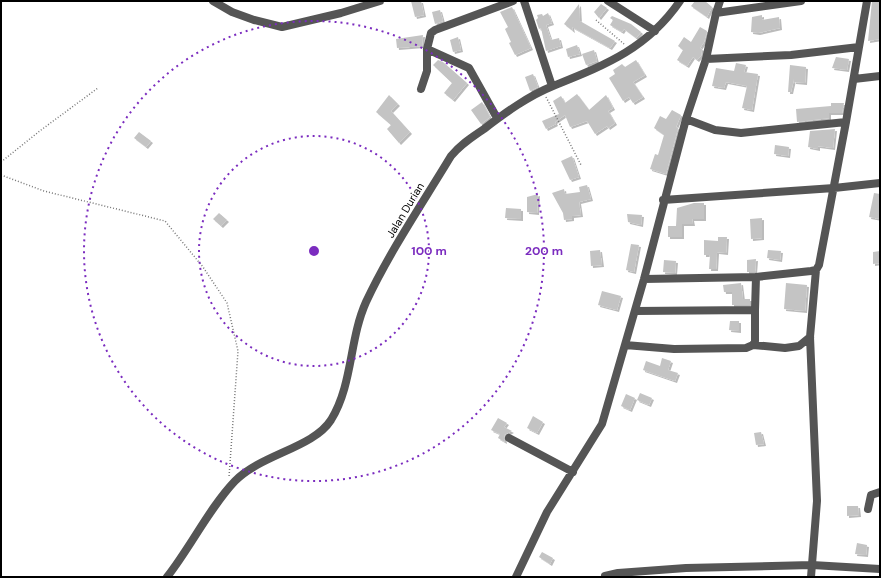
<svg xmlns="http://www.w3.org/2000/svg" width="881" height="578" viewBox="0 0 881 578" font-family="'DM Sans',sans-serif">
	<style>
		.building { fill: #c4c4c4; filter: url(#shadow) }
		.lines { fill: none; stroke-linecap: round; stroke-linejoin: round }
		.path { stroke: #777; stroke-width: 1.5; stroke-dasharray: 1 2; stroke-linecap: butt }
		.street { stroke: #555; stroke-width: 8 }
		.ring { fill: none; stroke: #7b2cbf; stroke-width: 2; stroke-dasharray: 2 4 }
		.labels { text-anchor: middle; stroke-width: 3; stroke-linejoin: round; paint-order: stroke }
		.street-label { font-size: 11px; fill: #000; stroke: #fff }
		.centre { fill: #7b2cbf; stroke: #fff; stroke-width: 2 }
		.ring-label { font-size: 12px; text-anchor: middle; font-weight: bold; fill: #7b2cbf; stroke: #fff; stroke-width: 3; stroke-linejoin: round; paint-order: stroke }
	</style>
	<defs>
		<filter id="shadow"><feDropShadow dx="2" dy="2" stdDeviation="0" flood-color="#0004"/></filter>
	</defs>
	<rect width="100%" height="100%" fill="#fff"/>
	<path class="building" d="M 411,1 L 421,1 L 424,15 L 415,17 Z
		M 695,1 L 705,1 L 712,7 L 707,17 L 691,6 Z
		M 872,1 L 880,1 L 880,39 L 868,41 Z
		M 579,4 L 580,21 L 615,41 L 610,48 L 572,27 L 573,31 L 564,24 Z
		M 601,4 L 607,8 L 599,18 L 594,12 Z
		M 512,7 L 531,48 L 515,55 L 509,43 L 511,42 L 505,29 L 508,27 L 500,12 Z
		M 440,10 L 443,21 L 435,24 L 432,12 Z
		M 548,13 L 552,23 L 546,25 L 551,40 L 559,38 L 561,46 L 546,51 L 541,28 L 539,29 L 536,20 L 538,18 L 537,15 L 542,14 L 543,16 Z
		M 762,15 L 762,20 L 779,17 L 780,28 L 758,33 L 751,32 L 752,17 Z
		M 612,16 L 631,24 L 641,32 L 636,38 L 624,29 L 622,32 L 610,25 L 613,20 L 610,18 Z
		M 700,27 L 707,31 L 704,42 L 700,48 L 702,49 L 701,56 L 697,60 L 693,57 L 687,66 L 677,60 L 683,50 L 678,46 L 684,37 L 691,42 Z
		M 423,35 L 422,46 L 397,48 L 396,39 Z
		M 458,37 L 461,50 L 453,52 L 450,40 Z
		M 577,45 L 580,54 L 568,57 L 566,49 Z
		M 594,50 L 597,61 L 586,65 L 582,54 Z
		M 836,57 L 849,59 L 847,70 L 832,68 Z
		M 438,60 L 443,62 L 467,83 L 453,100 L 444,93 L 452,83 L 433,65 Z
		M 636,60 L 645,75 L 633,82 L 643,97 L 633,103 L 629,97 L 623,101 L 609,78 L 615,74 L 613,70 L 622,64 L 625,67 Z
		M 736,63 L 746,65 L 744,72 L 758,74 L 752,110 L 742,108 L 747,86 L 726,82 L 724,88 L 712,86 L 716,68 L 734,71 Z
		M 790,65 L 806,67 L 805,83 L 794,82 L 794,79 L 791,92 L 788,92 Z
		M 533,74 L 538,87 L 530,91 L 525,77 Z
		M 577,94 L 589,110 L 606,95 L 613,108 L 608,111 L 615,123 L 608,128 L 607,126 L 595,134 L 587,121 L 570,127 L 565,115 L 555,122 L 556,124 L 546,129 L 542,121 L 559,114 L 553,101 L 561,96 L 565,103 Z
		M 389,95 L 398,104 L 391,111 L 410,132 L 399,143 L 387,129 L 391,125 L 376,112 Z
		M 482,102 L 490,117 L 481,124 L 471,110 Z
		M 831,103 L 844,103 L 842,113 L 829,113 L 829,118 L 797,122 L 796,109 L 831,106 Z
		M 672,110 L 681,115 L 676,127 L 678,128 L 666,174 L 650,169 L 655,154 L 658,155 L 664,135 L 654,128 L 660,116 L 666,119 Z
		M 835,129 L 833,148 L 818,146 L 818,149 L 808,147 L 810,131 Z
		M 139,132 L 151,141 L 146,147 L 134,138 Z
		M 775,145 L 789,147 L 788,156 L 774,154 Z
		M 572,156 L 579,177 L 570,180 L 561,161 Z
		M 587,185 L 591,199 L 579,202 L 581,215 L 572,216 L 572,219 L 564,220 L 563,213 L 552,193 L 564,189 L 565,194 L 580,192 L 579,187 Z
		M 874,193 L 880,194 L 880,219 L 869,217 Z
		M 538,194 L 537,213 L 527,212 L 527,197 Z
		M 694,203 L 704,203 L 704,219 L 692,219 L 693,224 L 682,224 L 682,237 L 668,237 L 668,226 L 676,226 L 677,208 Z
		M 506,208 L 521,209 L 521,219 L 505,218 Z
		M 219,213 L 227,220 L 221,226 L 213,219 Z
		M 627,214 L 642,215 L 641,225 L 628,222 Z
		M 762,218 L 762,238 L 751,239 L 750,219 Z
		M 718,237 L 727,237 L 726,253 L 717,252 L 716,269 L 709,269 L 710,255 L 704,255 L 704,240 L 718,241 Z
		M 631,244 L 639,245 L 634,272 L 626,270 Z
		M 600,250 L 602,265 L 591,266 L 590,251 Z
		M 768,250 L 781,251 L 780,260 L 767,258 Z
		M 880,251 L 880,263 L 873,264 L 873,252 Z
		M 756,259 L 755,272 L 747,272 L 747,260 Z
		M 664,260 L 676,261 L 675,273 L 663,272 Z
		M 741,283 L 743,299 L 750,299 L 750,305 L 732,305 L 732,292 L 724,292 L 723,285 Z
		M 786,283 L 807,285 L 805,311 L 784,309 Z
		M 602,291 L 621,296 L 617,310 L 598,305 Z
		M 730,321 L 739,321 L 739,331 L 729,330 Z
		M 662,358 L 671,361 L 668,370 L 678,373 L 675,381 L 643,370 L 646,361 L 660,366 Z
		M 640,393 L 652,398 L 649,405 L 637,400 Z
		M 626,394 L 635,398 L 630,410 L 621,406 Z
		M 533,416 L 543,422 L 537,433 L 527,428 Z
		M 498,418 L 507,423 L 504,427 L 512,431 L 504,435 L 505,442 L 498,438 L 500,434 L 491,430 Z
		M 761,432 L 764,444 L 756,445 L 754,433 Z
		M 847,506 L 858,506 L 859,515 L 847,516 Z
		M 857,543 L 867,545 L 866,555 L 855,554 Z
		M 542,552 L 553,558 L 550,564 L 539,557 Z"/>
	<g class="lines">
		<path class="path" d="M 596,20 L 624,44
			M 546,97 L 581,165
			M 1,162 L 41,130 L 98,88
			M 1,175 L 44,191 L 165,221 L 203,267 L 227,303 L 238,351 L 229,477"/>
		<path class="street" d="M 213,1 L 232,12 L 254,20 L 282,27 L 341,13 L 380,1
			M 524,1 L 552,86
			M 608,1 L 655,31
			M 716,13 L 720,1
			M 427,49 L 431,33 L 435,30 L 513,1
			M 706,59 L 791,55 L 859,47
			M 854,79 L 880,76
			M 421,89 L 427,71 L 427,49 L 469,68 L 497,118
			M 686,119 L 715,130 L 741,133 L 846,122
			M 663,200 L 834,188 L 880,183
			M 756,277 L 811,271 L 816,270 L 819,265 L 846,122 L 867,1
			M 635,311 L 755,310 L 756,277 L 644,279
			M 625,345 L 674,349 L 746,348 L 753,345 L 755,341 L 755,310
			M 753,345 L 785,348 L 799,346 L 810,337
			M 509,438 L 573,472
			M 868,509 L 871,495 L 880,492
			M 605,576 L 618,573 L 686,568 L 812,565 L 880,569
			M 167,577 C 190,548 210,507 235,481 C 262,454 313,448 331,420 C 353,384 349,340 366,302 C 390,251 422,204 451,156 C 461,144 471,138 484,129 C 505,113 528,96 553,86 C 605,65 647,49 680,1
			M 516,577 L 547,512 L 602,424 L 644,279 L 686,119 L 706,59 L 716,13 L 801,1
			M 811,577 L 817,501 L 810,337 L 816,270"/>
	</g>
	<g class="ring">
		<circle cx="314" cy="251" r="115"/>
		<circle cx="314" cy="251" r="230"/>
	</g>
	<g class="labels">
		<g class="street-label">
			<text transform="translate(405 210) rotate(-59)" y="4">Jalan Durian</text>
		</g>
	</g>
	<circle cx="314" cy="251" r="6" class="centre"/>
	<g class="ring-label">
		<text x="429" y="255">100 m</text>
		<text x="544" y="255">200 m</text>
	</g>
	<rect width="881" height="578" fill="none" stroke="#000000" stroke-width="4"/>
</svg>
